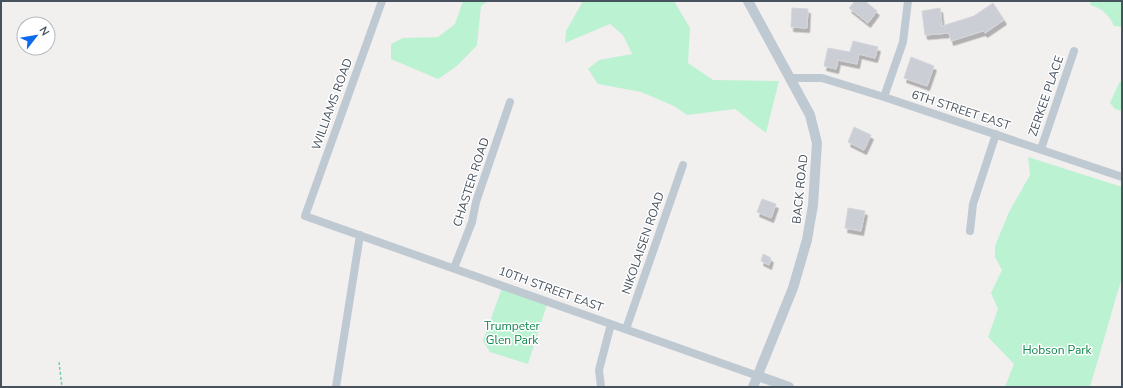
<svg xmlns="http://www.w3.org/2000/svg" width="1123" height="388" viewBox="0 0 1123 388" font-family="'Nunito Sans',sans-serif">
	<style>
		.green { fill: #bbf2d2 }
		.building { fill: #cbced4; stroke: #d3d5db; filter: url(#shadow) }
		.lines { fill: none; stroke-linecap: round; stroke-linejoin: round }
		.path { stroke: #70d3a5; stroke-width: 1.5; stroke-dasharray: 3 2; stroke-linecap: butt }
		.minor { stroke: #bfc9d2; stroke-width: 8 }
		.tertiary { stroke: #bfc9d2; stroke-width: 10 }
		.labels { text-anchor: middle; stroke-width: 3; stroke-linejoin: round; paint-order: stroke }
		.street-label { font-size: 12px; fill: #46525e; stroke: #fff }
		.park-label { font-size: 12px; fill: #10864e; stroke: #fff }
	</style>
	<defs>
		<filter id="shadow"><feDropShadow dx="2.5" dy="4.5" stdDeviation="0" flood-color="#0004"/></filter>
	</defs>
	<rect width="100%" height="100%" fill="#f2efef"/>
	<path class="green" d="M 463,1 L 488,1 L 481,6 L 477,45 L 457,66 L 438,79 L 391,59 L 391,44 L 403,38 L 438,37 L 455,24 Z
		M 583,1 L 674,1 L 690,28 L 688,63 L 713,80 L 779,81 L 766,133 L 735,109 L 687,115 L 674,106 L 641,92 L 598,84 L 588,69 L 599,60 L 632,54 L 623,35 L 610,24 L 565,43 L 566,31 Z
		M 1091,1 L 1122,1 L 1122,27 L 1114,26 C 1109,15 1102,8 1090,5 Z
		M 1122,80 L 1122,111 L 1115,109 L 1110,103 L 1119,83 Z
		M 1028,157 L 1122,187 L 1122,277 L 1090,387 L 1005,387 L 1014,364 L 988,337 L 998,309 L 991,293 L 1002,270 L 995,257 L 995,246 L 1009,212 L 1030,175 Z
		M 503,285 L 548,301 L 528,364 L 490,352 L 483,341 Z"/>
	<path class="building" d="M 855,1 L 865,1 L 877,11 L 868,23 L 849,8 Z
		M 993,3 L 1004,20 L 985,33 L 983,31 L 951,41 L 949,33 L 925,35 L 922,11 L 940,8 L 942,26 L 974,16 Z
		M 792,8 L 808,9 L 807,28 L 791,27 Z
		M 853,41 L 878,47 L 875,58 L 859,54 L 857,64 L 838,60 L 836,69 L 824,66 L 828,48 L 850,52 Z
		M 911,57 L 934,66 L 927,86 L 904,78 Z
		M 854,127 L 871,135 L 864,150 L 848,142 Z
		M 762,199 L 776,204 L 771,218 L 757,212 Z
		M 848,208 L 865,211 L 861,231 L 845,228 Z
		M 763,254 L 771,258 L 769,265 L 761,261 Z"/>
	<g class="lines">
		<path class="path" d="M 59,362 L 62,387"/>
		<path class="minor" d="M 382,1 L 305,216 L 758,376
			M 791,78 L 822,78 L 884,97 L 1122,177
			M 884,97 L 903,42 L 908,1
			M 1041,149 L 1074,51
			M 970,231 L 973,204 L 996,134
			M 454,268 L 472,222 L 476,202 L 510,102
			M 626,329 L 683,165
			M 336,387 L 360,235
			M 601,387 L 599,370 L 611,324"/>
		<path class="tertiary" d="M 748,1 L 810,115 L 817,143 L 813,205 L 807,240 L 793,288 L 753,387
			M 758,376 L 789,387"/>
	</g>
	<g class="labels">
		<g class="street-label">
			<text transform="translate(1046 96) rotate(-71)" y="4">ZERKEE PLACE</text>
			<text transform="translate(332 104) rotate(-70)" y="4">WILLIAMS ROAD</text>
			<text transform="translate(961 110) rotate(18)" y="4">6TH STREET EAST</text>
			<text transform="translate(471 182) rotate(-72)" y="4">CHASTER ROAD</text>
			<text transform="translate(800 189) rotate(-84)" y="4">BACK ROAD</text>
			<text transform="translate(643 243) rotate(-71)" y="4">NIKOLAISEN ROAD</text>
			<text transform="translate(551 289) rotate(20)" y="4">10TH STREET EAST</text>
		</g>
		<g class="park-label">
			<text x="512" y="330">Trumpeter<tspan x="512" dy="14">Glen Park</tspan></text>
			<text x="1057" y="354">Hobson Park</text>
		</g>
	</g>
	<rect width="1123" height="388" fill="none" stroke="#46525e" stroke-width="4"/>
	<g transform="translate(36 36) rotate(59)"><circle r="19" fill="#ffffff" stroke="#b5babf"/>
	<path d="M0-3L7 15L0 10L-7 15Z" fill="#0c6aef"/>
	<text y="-6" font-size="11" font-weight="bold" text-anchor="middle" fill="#46525e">N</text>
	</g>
</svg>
